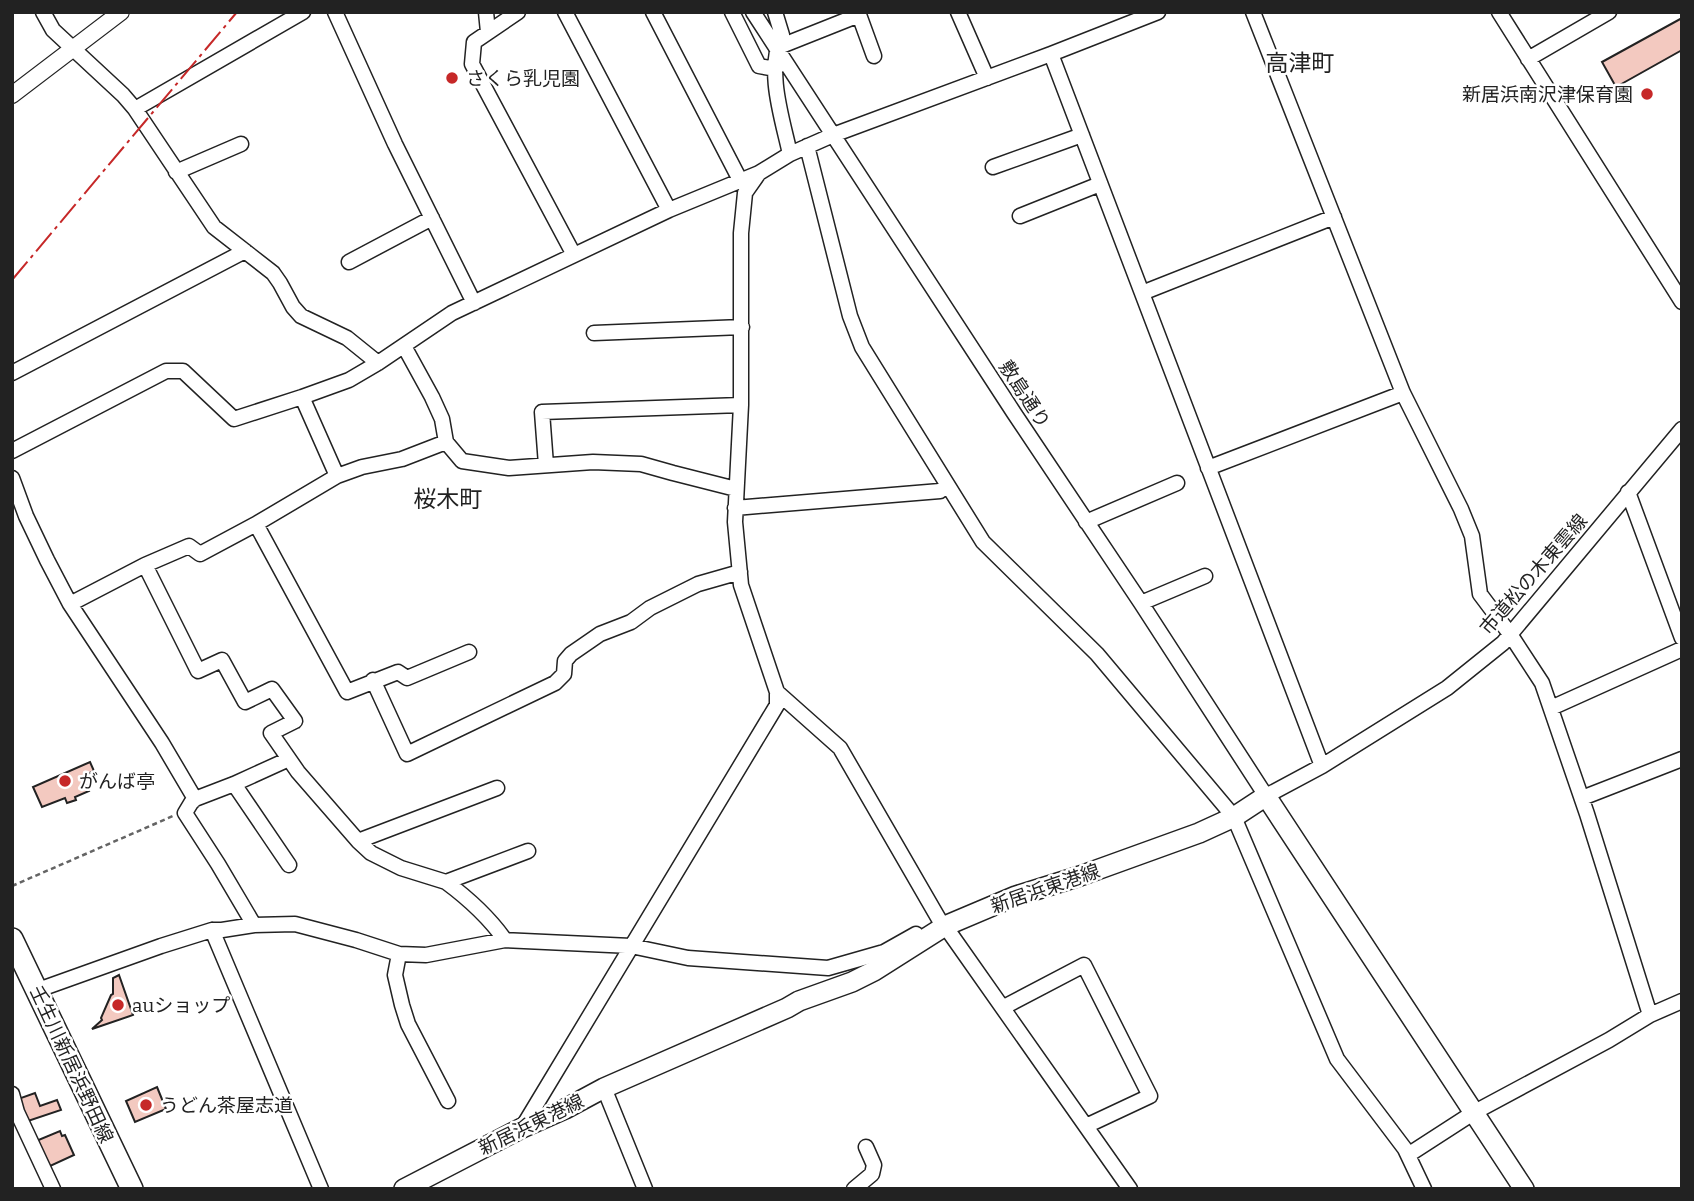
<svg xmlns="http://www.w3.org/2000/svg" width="1694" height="1201" viewBox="0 0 1694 1201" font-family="Bitter,'Noto Sans JP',serif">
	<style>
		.building { fill: #f3c9c0; stroke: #222; stroke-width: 2 }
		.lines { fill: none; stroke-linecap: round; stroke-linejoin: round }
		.minor-casing { stroke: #222; stroke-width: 17 }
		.tertiary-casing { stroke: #222; stroke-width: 18 }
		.secondary-casing { stroke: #222; stroke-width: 22 }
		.primary-casing { stroke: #222; stroke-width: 24 }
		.path { stroke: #646464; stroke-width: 2.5; stroke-dasharray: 5 3.5; stroke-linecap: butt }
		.minor { stroke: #fff; stroke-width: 14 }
		.tertiary { stroke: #fff; stroke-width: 16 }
		.secondary { stroke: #fff; stroke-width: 19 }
		.primary { stroke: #fff; stroke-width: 21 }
		.power { stroke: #c62828; stroke-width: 2; stroke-dasharray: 24 5 3.5 5; stroke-linecap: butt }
		.poi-dot { fill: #c62828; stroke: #fff; stroke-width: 2.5 }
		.labels { text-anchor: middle; stroke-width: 5; stroke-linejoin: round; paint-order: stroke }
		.poi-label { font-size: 19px; fill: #222; stroke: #fff; text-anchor: start }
		.street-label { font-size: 19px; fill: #222; stroke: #fff }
		.quarter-label { font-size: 23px; fill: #222; stroke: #fff }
	</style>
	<rect width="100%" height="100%" fill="#fff"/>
	<path class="building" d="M 1682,18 L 1682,50 L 1616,87 L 1602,62 Z
		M 90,762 L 94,771 L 83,776 L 89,791 L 75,797 L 76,800 L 67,803 L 65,798 L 42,807 L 33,787 Z
		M 119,975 L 133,1015 L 92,1029 L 102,1020 L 101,1018 L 111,995 L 113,994 L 113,978 Z
		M 157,1087 L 166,1109 L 135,1122 L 126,1101 Z
		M 35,1093 L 40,1106 L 57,1100 L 61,1110 L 25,1122 L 18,1099 Z
		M 60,1131 L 62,1136 L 65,1135 L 74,1155 L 48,1167 L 36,1141 Z"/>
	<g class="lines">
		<defs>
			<path id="minor" d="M 43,12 L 53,30 L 123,95 L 135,109 L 214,227 L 273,273 L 280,283 L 293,307 L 301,316 L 347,338 L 378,363
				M 335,12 L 395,144 L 474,303
				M 486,12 L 488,32
				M 518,12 L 474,42 L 472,64 L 574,255
				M 565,12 L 669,210
				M 653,12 L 740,180
				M 732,12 L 759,66 L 776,69
				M 753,12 L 1014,413 L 1141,603 L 1266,796 L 1322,766 L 1447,688 L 1503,643 L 1682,429
				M 775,12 L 782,35 C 766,72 782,117 790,154
				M 858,12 L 874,56
				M 958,12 L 987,78
				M 1253,12 L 1403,393 L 1461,509 L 1472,536 L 1480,594 L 1510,634 L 1542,683 L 1587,814 L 1650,1015
				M 1499,12 L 1682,302
				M 776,48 L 859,15
				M 1051,54 L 1322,766
				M 1528,59 L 1609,12
				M 135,109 L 303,12
				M 807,146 L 850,316 L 862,347 L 983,542 L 1097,654 L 1234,817 L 1337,1059 L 1405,1149 L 1424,1189
				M 993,167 L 1082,135
				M 176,172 L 241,144
				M 1020,216 L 1100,184
				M 349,262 L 432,218
				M 1142,293 L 1334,217
				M 594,333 L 742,327
				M 404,346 L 432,397 L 442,419 L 446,442
				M 12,373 L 245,251
				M 302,397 L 337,476
				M 12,451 L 166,371 L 183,371 L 234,419 L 302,397 L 349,380 L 378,363 L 452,313 L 669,210 L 759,173
				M 546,465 L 542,412 L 741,405
				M 1208,468 L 1403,393
				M 12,478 L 26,516 L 47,560 L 70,604 L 162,743 L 195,799 L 234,784 L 289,759
				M 1628,492 L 1682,638
				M 735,508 L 940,491 L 947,485
				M 1086,522 L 1177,483
				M 256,524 L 347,692 L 398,672 L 407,678 L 469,652
				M 145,565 L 198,671 L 222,660 L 245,702 L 272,689 L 295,721 L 271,733 L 298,772 L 358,841 L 371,853 L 401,868 L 446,882
				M 1141,603 L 1205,576
				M 70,604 L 145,565 L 189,546 L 200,554 L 256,524 L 337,476 L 362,467 L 402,459 L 446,442 L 462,461 L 509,468 L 593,462 L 641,464 L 673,473 L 736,489
				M 373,680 L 407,754 L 555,683 L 564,674 L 565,661 L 571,654 L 600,634 L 631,622 L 650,608 L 698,584 L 740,572
				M 777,692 L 840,748 L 940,921 L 945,926 L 1130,1189
				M 1551,708 L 1682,649
				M 234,784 L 289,865
				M 1582,798 L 1682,759
				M 195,799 L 191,803 L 185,813 L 218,864 L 254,925
				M 358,841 L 497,788
				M 528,851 L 446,882 C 469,899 488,916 505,940 L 631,946 L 688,958 L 828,968 L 884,952 L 916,934
				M 212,930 L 321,1189
				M 38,990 L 161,946 L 212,930 L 222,930 L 254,925 L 295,924 L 356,940 L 399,954
				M 1004,1007 L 1084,965 L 1150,1096 L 1086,1126
				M 604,1088 L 645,1189
				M 12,1094 L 17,1112 L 53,1189
				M 448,1101 L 408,1024 L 402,1005 L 395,975 L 399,954 L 426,955 L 505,940
				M 522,1128 L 777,705 L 777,692 L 741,585 L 735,522 L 741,405 L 741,233 L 745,193 L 759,173 L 790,154 L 833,135 L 1051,54 L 1158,12
				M 1408,1155 L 1473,1113 L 1609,1040 L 1650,1015 L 1682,1001
				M 854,1189 L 872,1174 L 874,1165 L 866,1147"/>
			<path id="tertiary" d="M 12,95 L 121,12"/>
			<path id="secondary" d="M 404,1189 L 522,1128 L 565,1109 L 604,1088 L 787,1008 L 799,1001 L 852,982 L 874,971 L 945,926 L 1016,896 L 1080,876 L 1199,833 L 1234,817 L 1266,796 L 1524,1189"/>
			<path id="primary" d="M 12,939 L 132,1189"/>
		</defs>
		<use href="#minor" class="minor-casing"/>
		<use href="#tertiary" class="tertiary-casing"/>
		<use href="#secondary" class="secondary-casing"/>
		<use href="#primary" class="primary-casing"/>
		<path class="path" d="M 12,886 L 173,816"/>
		<use href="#minor" class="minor"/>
		<use href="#tertiary" class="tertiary"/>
		<use href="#secondary" class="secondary"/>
		<use href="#primary" class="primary"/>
		<path class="power" d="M 12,280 L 237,12"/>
	</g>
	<g class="poi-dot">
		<circle cx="452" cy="78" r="7"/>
		<circle cx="1647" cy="94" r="7"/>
		<circle cx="65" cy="781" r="7"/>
		<circle cx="118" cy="1005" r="7"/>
		<circle cx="146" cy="1105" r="7"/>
	</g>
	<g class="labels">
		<g class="poi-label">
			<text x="466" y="85">さくら乳児園</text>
			<text x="1633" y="101" text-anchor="end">新居浜南沢津保育園</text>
			<text x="79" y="788">がんば亭</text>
			<text x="132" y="1012">auショップ</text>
			<text x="160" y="1112">うどん茶屋志道</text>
		</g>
		<g class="street-label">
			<text transform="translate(1025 394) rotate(57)" y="7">敷島通り</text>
			<text transform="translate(1533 574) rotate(-49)" y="7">市道松の木東雲線</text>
			<text transform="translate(1045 888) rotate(-19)" y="7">新居浜東港線</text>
			<text transform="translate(72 1064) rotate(65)" y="7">壬生川新居浜野田線</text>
			<text transform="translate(531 1124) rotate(-26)" y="7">新居浜東港線</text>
		</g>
		<g class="quarter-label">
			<text x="1300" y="71">高津町</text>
			<text x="448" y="507">桜木町</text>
		</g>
	</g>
	<rect width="1694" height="1201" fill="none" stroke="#222222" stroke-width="28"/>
</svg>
